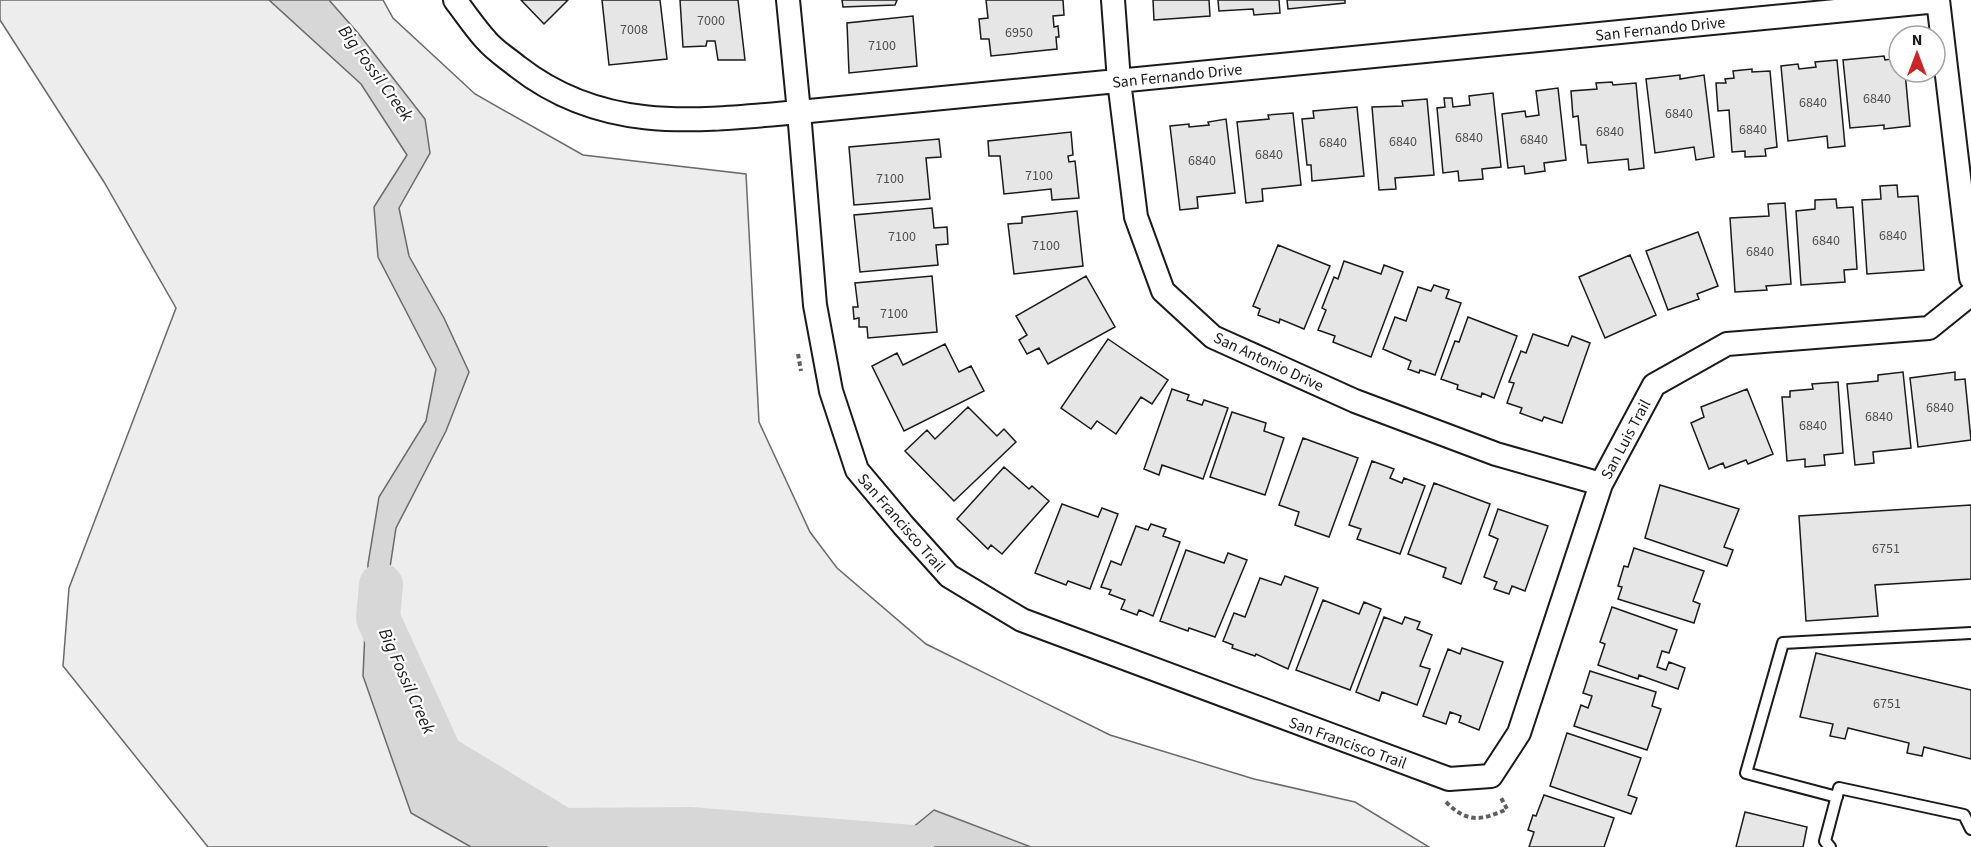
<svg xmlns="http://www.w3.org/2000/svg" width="1971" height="847" viewBox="0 0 1971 847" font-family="'Source Sans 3',sans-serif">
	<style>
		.built { fill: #ededed; stroke: #6a6a6a; stroke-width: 1.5 }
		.water { fill: #d7d7d7; stroke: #6a6a6a; stroke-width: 1.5 }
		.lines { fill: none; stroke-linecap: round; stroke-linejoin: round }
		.river { stroke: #d7d7d7; stroke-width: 44 }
		.building { fill: #e6e6e6; stroke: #1a1a1a; stroke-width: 1.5 }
		.lane-casing { stroke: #1a1a1a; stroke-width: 14 }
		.street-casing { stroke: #1a1a1a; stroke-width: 26 }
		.path { stroke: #5f5f5f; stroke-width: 4; stroke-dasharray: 4.5 3; stroke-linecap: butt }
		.lane { stroke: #fff; stroke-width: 10 }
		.street { stroke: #fff; stroke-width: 22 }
		.labels { text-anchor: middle; stroke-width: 4.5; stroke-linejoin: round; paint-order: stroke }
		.number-label { font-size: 14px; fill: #4d4d4d }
		.street-label { font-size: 16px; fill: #1a1a1a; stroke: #fff }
		.water-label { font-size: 18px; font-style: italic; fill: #1a1a1a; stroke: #fff }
	</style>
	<rect width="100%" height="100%" fill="#fff"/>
	<path class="built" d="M 0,0 L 383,0 L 393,18 L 475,94 L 583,155 L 746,174 L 759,422 L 810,532 L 837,568 L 926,644 L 1110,735 L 1254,779 L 1355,802 L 1429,847 L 208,847 L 63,666 L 69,588 L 176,308 L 104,182 L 0,20 Z"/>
	<path class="water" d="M 269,0 L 329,0 L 358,33 L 425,119 L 430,153 L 399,208 L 409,256 L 444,318 L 469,372 L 446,431 L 396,528 L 387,587 L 391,685 L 439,764 L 510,816 L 579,847 L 471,847 L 411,813 L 363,676 L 368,564 L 379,497 L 426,421 L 436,369 L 378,257 L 374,207 L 407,155 L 361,84 Z
		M 934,810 L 1031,847 L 812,847 L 901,837 Z"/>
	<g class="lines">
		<path class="river" d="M 381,585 L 378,618 L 441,756 L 563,830 L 690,829 L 912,847"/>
	</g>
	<path class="building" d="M 521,0 L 568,0 L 544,24 Z
		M 602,0 L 660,0 L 667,59 L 609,65 Z
		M 680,0 L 738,0 L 745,60 L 718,60 L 715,41 L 707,41 L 706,46 L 683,47 Z
		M 842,0 L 897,0 L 895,5 L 843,7 Z
		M 986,0 L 1063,0 L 1064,15 L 1053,16 L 1054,27 L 1058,26 L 1059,37 L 1056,37 L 1057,49 L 991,56 L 989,39 L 981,39 L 979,19 L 988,18 Z
		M 1153,0 L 1209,0 L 1210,16 L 1154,20 Z
		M 1218,0 L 1279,0 L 1280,13 L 1254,15 L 1253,9 L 1219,11 Z
		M 1287,0 L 1345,0 L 1345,3 L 1288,9 Z
		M 913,16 L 917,66 L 849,73 L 847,23 Z
		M 1884,56 L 1885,60 L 1899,58 L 1899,72 L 1905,72 L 1910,126 L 1884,129 L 1884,125 L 1850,128 L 1843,60 Z
		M 1837,60 L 1845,146 L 1828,148 L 1827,136 L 1788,141 L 1781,66 L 1798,64 L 1799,69 L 1816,67 L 1815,62 Z
		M 1752,69 L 1752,72 L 1770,71 L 1777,147 L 1765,149 L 1766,156 L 1745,157 L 1745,151 L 1732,152 L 1729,110 L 1718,111 L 1716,83 L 1726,83 L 1725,79 L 1734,78 L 1733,71 Z
		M 1680,75 L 1680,79 L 1704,75 L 1714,157 L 1696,160 L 1694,147 L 1655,153 L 1646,79 Z
		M 1612,82 L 1613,85 L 1636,83 L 1644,168 L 1629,170 L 1628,159 L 1588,163 L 1586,145 L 1581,145 L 1578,116 L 1573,117 L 1571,91 L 1597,89 L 1596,83 Z
		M 1558,88 L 1566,160 L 1544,163 L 1545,171 L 1525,174 L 1524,166 L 1508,168 L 1502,114 L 1525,111 L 1526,117 L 1539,115 L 1536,91 Z
		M 1493,93 L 1501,167 L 1482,169 L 1483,179 L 1459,181 L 1458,171 L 1443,173 L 1437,108 L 1445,107 L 1444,98 L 1452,98 L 1453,107 L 1470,105 L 1469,96 Z
		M 1427,99 L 1434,175 L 1395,178 L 1396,189 L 1379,190 L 1372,107 L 1403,106 L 1402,101 Z
		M 1357,107 L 1364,176 L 1312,181 L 1311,165 L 1307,165 L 1302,119 L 1314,118 L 1313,111 Z
		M 1293,113 L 1301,185 L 1262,189 L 1263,201 L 1246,203 L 1237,122 L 1269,119 L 1268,115 Z
		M 1226,119 L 1235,193 L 1197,197 L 1198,208 L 1180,210 L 1170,126 L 1189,124 L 1189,127 L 1209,125 L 1208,122 Z
		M 1071,132 L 1073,155 L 1068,156 L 1069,162 L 1075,161 L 1079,198 L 1052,200 L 1051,189 L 1004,194 L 1000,156 L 989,156 L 988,141 Z
		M 939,139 L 941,157 L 926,158 L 930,199 L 854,205 L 849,147 Z
		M 1897,185 L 1898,197 L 1918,196 L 1924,270 L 1867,274 L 1862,200 L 1881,199 L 1880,186 Z
		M 1836,199 L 1837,208 L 1853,207 L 1857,269 L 1844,270 L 1845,282 L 1801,285 L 1796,211 L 1815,209 L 1815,200 Z
		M 1785,203 L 1791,284 L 1766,286 L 1767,290 L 1735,292 L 1730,218 L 1769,216 L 1768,204 Z
		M 932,208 L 934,228 L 947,227 L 948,244 L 936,245 L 938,265 L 860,272 L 854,215 Z
		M 1077,211 L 1083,266 L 1014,274 L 1008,224 L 1022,223 L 1022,217 Z
		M 1698,232 L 1718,286 L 1697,294 L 1699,299 L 1668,310 L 1646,251 Z
		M 1278,245 L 1330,266 L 1304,329 L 1280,319 L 1279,323 L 1258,315 L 1260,309 L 1253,306 Z
		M 1630,255 L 1656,315 L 1605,338 L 1579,277 Z
		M 1344,261 L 1381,274 L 1384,265 L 1403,272 L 1371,357 L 1333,342 L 1335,336 L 1318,330 L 1326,310 L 1322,308 L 1334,277 L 1338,279 Z
		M 932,276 L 937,332 L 868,338 L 867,327 L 859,327 L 859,318 L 854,319 L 853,307 L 858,307 L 855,283 Z
		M 1086,276 L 1115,327 L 1048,364 L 1039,348 L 1027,354 L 1019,340 L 1027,335 L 1016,316 Z
		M 1434,285 L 1449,290 L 1446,298 L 1461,303 L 1435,375 L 1420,370 L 1419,373 L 1408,369 L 1411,361 L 1383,349 L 1395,317 L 1406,321 L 1418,287 L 1431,291 Z
		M 1468,317 L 1517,336 L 1494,398 L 1482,393 L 1481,397 L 1457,389 L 1458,385 L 1441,379 L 1455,341 L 1459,342 Z
		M 1533,334 L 1568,346 L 1572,336 L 1590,343 L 1562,423 L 1544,417 L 1542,421 L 1520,413 L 1522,408 L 1507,403 L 1514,383 L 1509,382 L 1521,351 L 1526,353 Z
		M 1108,339 L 1168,380 L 1152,404 L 1141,397 L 1116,434 L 1097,421 L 1091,429 L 1061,408 Z
		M 945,344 L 959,372 L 971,366 L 984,391 L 904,431 L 872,366 L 897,353 L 903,365 Z
		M 1903,372 L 1911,448 L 1873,452 L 1874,463 L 1855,465 L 1847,384 L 1878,381 L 1878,375 Z
		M 1955,372 L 1955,380 L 1965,379 L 1971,440 L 1918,447 L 1910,378 Z
		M 1838,382 L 1843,453 L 1824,455 L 1825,465 L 1805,467 L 1805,459 L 1787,461 L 1782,397 L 1790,397 L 1790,391 L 1813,389 L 1812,384 Z
		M 1172,389 L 1189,395 L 1187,400 L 1202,405 L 1204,400 L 1228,408 L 1203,479 L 1162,465 L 1159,475 L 1144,469 Z
		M 1747,389 L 1773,454 L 1748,464 L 1746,460 L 1725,468 L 1723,463 L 1709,469 L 1691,423 L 1704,417 L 1701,407 Z
		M 968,407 L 997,436 L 1004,429 L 1016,442 L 954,501 L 905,451 L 927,430 L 935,439 Z
		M 1232,412 L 1266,423 L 1264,431 L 1284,438 L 1265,495 L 1210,477 Z
		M 1303,438 L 1358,458 L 1329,537 L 1295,525 L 1299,512 L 1279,505 Z
		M 1372,461 L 1394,469 L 1390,478 L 1402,483 L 1404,478 L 1425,486 L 1400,554 L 1357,539 L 1361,529 L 1349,525 Z
		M 1004,467 L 1029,489 L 1032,486 L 1049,501 L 1002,554 L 991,545 L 988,549 L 957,519 Z
		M 1434,483 L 1490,504 L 1461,584 L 1443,577 L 1446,568 L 1408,554 Z
		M 1660,485 L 1739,509 L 1724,547 L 1733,550 L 1727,566 L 1645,538 Z
		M 1062,504 L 1098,517 L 1102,508 L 1118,514 L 1090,589 L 1068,581 L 1066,585 L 1035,573 Z
		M 1971,505 L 1971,579 L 1875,585 L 1878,616 L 1806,621 L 1799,516 Z
		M 1498,509 L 1548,526 L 1525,591 L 1512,586 L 1509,594 L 1494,589 L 1497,582 L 1484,577 L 1498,539 L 1489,535 Z
		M 1151,524 L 1166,529 L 1163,536 L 1180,542 L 1153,616 L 1139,610 L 1137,615 L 1121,609 L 1125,600 L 1109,594 L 1111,590 L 1101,587 L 1111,561 L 1121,565 L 1136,526 L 1148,530 Z
		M 1634,548 L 1704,571 L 1693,601 L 1700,604 L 1694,623 L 1618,599 L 1622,587 L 1618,586 L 1624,566 L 1628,567 Z
		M 1186,550 L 1224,563 L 1228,553 L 1247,560 L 1215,637 L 1189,628 L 1188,631 L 1160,621 Z
		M 1285,576 L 1318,588 L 1288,669 L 1256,654 L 1255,656 L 1232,648 L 1233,645 L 1223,641 L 1234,613 L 1245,617 L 1260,578 L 1281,585 Z
		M 1323,600 L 1359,614 L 1364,602 L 1381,609 L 1350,690 L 1296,670 Z
		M 1612,607 L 1677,630 L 1669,653 L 1662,651 L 1657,667 L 1666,670 L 1669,662 L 1685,668 L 1678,689 L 1639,675 L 1638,679 L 1598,665 L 1605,644 L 1600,642 Z
		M 1384,617 L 1402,624 L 1405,617 L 1420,622 L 1417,629 L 1432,635 L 1420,666 L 1430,669 L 1417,705 L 1382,692 L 1379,701 L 1356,692 Z
		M 1462,648 L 1503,662 L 1479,730 L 1459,722 L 1461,716 L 1450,712 L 1446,724 L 1423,716 L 1448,649 L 1460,654 Z
		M 1816,653 L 1971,690 L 1971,759 L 1924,747 L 1922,756 L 1907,753 L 1909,743 L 1848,728 L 1845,739 L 1830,736 L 1833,724 L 1800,717 Z
		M 1590,671 L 1656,692 L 1652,706 L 1661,709 L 1647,750 L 1574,726 L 1581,705 L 1588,708 L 1592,696 L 1583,693 Z
		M 1567,733 L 1641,758 L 1628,795 L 1637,798 L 1631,814 L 1550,786 Z
		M 1544,795 L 1614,818 L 1604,847 L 1529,847 L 1534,832 L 1528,830 L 1533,815 L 1536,816 Z
		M 1745,812 L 1807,827 L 1803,847 L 1736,847 Z"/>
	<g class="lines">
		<defs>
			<path id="lane" d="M 1837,797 L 1746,773 L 1783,643 L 1971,633
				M 1830,847 L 1825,841 L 1839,788 L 1964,815 L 1971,829"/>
			<path id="street" d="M 455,0 C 465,13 475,28 486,40 C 494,50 507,58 518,67 C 604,134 698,121 799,112 L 1938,1
				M 788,0 L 799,112 L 815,305 L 831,391 L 857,470 L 904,526 L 949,576 L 1022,620 L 1449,779 L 1491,776 L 1519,733 L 1601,484 L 1654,385 L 1727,344 L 1929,328 L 1971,294
				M 1113,0 L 1119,81 L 1136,217 L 1163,291 L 1213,337 L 1355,401 L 1496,454 L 1601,484
				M 1938,0 L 1971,278"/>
		</defs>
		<use href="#lane" class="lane-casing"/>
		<use href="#street" class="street-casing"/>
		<path class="path" d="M 798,354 L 801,371
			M 1446,802 C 1467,823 1481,821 1507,809 L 1500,796"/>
		<use href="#lane" class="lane"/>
		<use href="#street" class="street"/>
	</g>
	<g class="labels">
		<g class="number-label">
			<text x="711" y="25">7000</text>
			<text x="634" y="34">7008</text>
			<text x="1019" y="37">6950</text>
			<text x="882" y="50">7100</text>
			<text x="1877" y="103">6840</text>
			<text x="1813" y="107">6840</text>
			<text x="1679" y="118">6840</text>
			<text x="1753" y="134">6840</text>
			<text x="1610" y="136">6840</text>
			<text x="1469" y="142">6840</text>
			<text x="1534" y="144">6840</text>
			<text x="1403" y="146">6840</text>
			<text x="1333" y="147">6840</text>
			<text x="1269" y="159">6840</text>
			<text x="1202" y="165">6840</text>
			<text x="1039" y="180">7100</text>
			<text x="890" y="183">7100</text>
			<text x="1893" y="240">6840</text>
			<text x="902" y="241">7100</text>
			<text x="1826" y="245">6840</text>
			<text x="1046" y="250">7100</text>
			<text x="1760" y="256">6840</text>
			<text x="894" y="318">7100</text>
			<text x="1940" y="412">6840</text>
			<text x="1879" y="421">6840</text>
			<text x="1813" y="430">6840</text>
			<text x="1886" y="553">6751</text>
			<text x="1887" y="708">6751</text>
		</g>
		<g class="street-label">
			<text transform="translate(1660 28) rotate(-6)" y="6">San Fernando Drive</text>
			<text transform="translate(1177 75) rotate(-6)" y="6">San Fernando Drive</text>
			<text transform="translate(1269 361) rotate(25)" y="6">San Antonio Drive</text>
			<text transform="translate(1625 439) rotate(-62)" y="6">San Luis Trail</text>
			<text transform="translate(902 522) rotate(49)" y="6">San Francisco Trail</text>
			<text transform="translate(1348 742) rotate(20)" y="6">San Francisco Trail</text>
		</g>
		<g class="water-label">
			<text transform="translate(376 73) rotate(54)" y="6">Big Fossil Creek</text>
			<text transform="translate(407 681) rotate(66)" y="6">Big Fossil Creek</text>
		</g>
	</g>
	<g transform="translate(1917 54)"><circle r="28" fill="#ffffff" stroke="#a3a3a3" stroke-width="1.5"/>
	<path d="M0-4.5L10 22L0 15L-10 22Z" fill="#c62828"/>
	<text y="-9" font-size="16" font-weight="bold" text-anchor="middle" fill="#1a1a1a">N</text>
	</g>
</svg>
